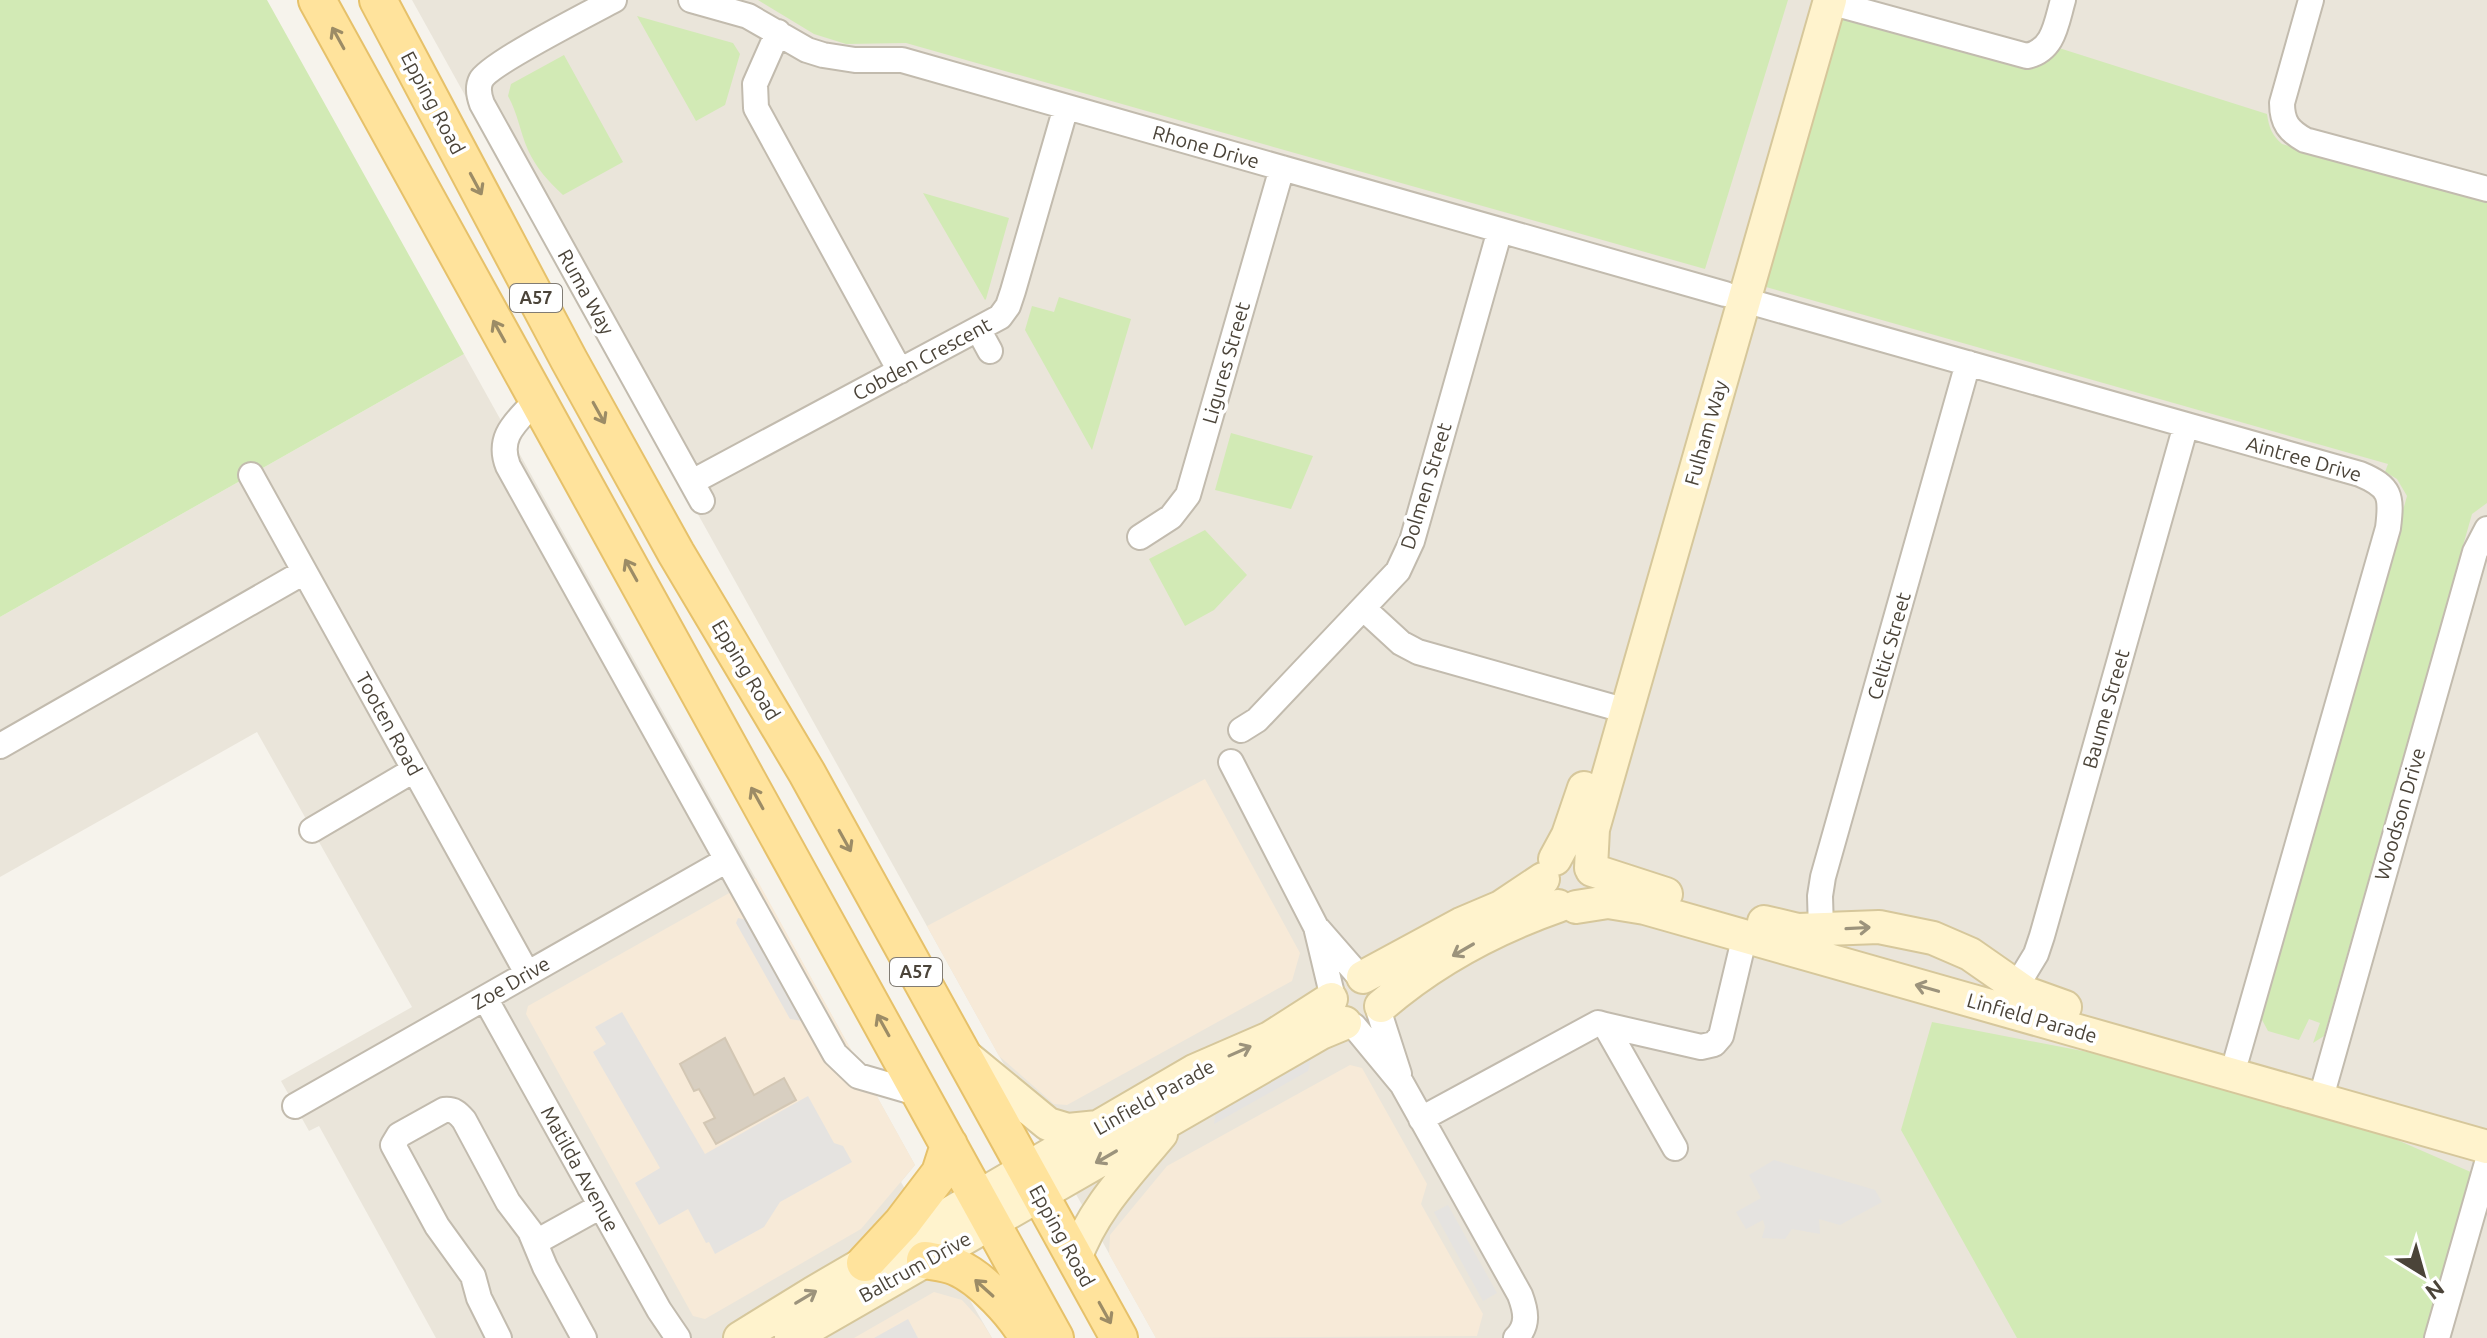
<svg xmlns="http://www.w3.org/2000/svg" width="2487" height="1338" viewBox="0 0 2487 1338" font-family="Ubuntu,sans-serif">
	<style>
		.residential { fill: #eae5da }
		.commercial { fill: #f7ead8 }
		.green { fill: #d2eab5 }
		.parking { fill: #e5e3e0 }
		.building { fill: #d8cfc1; stroke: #d3c7b4; stroke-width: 2 }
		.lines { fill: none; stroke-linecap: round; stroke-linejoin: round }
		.street-casing { stroke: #c2bbae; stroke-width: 28 }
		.secondary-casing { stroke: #d6c79b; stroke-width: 36 }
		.primary-casing { stroke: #e6c16a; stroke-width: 40 }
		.street { stroke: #fff; stroke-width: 24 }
		.secondary { stroke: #fff3cd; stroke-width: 32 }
		.primary { stroke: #ffe39c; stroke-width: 36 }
		.oneway { stroke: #9c8c66 }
		.oneway2 { stroke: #9c937c }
		.labels { text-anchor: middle; stroke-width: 7; stroke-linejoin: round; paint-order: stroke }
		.shield { fill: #fff; stroke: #817c74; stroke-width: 2 }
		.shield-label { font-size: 18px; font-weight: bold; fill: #4b4439 }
		.street-label { font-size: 20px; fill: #4b4439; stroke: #fff }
	</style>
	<rect width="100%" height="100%" fill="#f6f3ec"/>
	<path class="residential" d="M 412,0 L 2487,0 L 2487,1338 L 1156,1338 Z
		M 464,354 L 915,1165 L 901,1182 L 992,1338 L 436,1338 L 319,1126 L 309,1131 L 281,1081 L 412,1007 L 257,732 L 0,877 L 0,617 Z"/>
	<path class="commercial" d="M 1205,779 L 1300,953 L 1292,981 L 1067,1105 L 1054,1104 L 999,1056 L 927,926 Z
		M 756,878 L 915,1165 L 861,1229 L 705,1319 L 693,1316 L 526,1014 L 528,1006 Z
		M 1350,1065 L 1362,1068 L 1427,1184 L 1421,1204 L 1483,1314 L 1477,1336 L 1156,1338 L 1109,1254 L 1110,1235 L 1167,1166 Z
		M 934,1292 L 962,1300 L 982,1322 L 992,1338 L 854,1338 Z"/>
	<path class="green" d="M 0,0 L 267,0 L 464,354 L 0,617 Z
		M 758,0 L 1788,0 L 1705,269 L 906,43 L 846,44 L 814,34 Z
		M 1839,12 L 2021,65 L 2059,48 L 2267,114 C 2269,128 2272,135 2282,144 L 2487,201 L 2487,503 L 2472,514 L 2324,1036 L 2313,1043 L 2320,1023 L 2309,1019 L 2299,1040 L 2268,1031 L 2261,1018 L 2407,496 L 2397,479 L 2385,472 L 2388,464 L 1766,287 Z
		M 637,16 L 733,43 L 740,54 L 725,105 L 696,121 Z
		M 564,55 L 623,162 L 563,195 C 549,182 536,168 528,150 C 520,132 518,114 508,96 L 511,84 Z
		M 923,193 L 1009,218 L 986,299 L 985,300 Z
		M 1059,297 L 1131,319 L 1092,450 L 1025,330 L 1032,306 L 1054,312 Z
		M 1231,433 L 1313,456 L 1291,509 L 1215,490 Z
		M 1205,530 L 1247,575 L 1214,610 L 1185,626 L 1149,559 Z
		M 1932,1022 L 2280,1089 L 2473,1173 L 2425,1338 L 2017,1338 L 1901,1130 Z"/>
	<path class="parking" d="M 738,918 L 752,921 L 809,1022 L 790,1019 L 736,923 Z
		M 622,1012 L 705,1154 L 808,1096 L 834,1143 L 843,1146 L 852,1162 L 780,1202 L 764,1227 L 715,1254 L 709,1242 L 706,1243 L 688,1209 L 659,1225 L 635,1183 L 660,1168 L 593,1052 L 606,1044 L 595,1027 Z
		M 1316,1036 L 1308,1071 L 1214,1124 L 1219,1092 Z
		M 1774,1160 L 1875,1190 L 1882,1202 L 1840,1225 L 1819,1219 L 1820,1234 L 1792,1229 L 1785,1239 L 1762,1238 L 1765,1227 L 1763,1220 L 1746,1229 L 1736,1212 L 1761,1198 L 1749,1175 Z
		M 1448,1205 L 1497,1293 L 1483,1301 L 1434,1212 Z
		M 908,1319 L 918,1338 L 874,1338 Z"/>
	<path class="building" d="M 725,1038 L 754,1095 L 784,1078 L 796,1100 L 716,1144 L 704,1123 L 715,1118 L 699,1089 L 694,1091 L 680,1064 Z"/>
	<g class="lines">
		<defs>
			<path id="street" d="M 614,0 C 592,12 489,64 481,80 C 477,88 479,96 482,104 L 702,501
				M 691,0 L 748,16 L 807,50 L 823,55 L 855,60 L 902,60 L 1725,294
				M 2311,0 L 2282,103 C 2282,123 2289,131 2305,140 L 2487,189
				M 1829,2 L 2027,56 C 2054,50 2056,24 2063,0
				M 778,32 L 755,84 L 756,108 L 900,371
				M 1744,300 L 2360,474 C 2391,487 2392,496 2388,528 L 2237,1057
				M 978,329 L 990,351
				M 537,399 C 518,421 496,435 508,466 L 835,1054 L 858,1076 L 920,1094
				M 251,475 L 527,973
				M 692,482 L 1000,317 L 1008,306 L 1013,291 L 1066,107
				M 1140,537 L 1171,517 L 1188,495 L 1282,168
				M 1364,609 L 1401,643 L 1418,652 L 1627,711
				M 1241,730 L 1257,720 L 1398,571 L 1412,541 L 1500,230
				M 0,746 L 304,572
				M 1231,762 L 1316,927 L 1332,994
				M 312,830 L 414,770
				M 1318,929 L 1359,976
				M 1821,930 L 1820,896 L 1823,877 L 1968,363
				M 2016,987 L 2036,954 L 2042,936 L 2186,425
				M 485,998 L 659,1310 L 678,1338
				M 1379,1012 L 1399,1074
				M 1605,1025 L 1701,1047 L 1714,1044 L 1721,1036 L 1745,935
				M 1354,1026 L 1402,1084 L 1520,1295 C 1526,1311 1529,1325 1516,1338
				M 2320,1101 L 2475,552 L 2487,529
				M 295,1106 L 727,860
				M 1421,1119 L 1598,1023 L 1605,1025 L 1675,1148
				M 536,1242 L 601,1206
				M 499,1338 L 479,1298 L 473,1276 L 437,1226 L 393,1145 L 399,1135 L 444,1110 C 454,1109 458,1113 464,1120 L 508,1202 L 530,1231 L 545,1267 L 584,1338
				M 2437,1338 L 2487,1163"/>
			<path id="secondary" d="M 1555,859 L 1568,835 L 1584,788
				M 1591,868 L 1593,829 L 1830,0
				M 1592,870 L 1666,894
				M 1576,907 L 1608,902 L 1645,908 L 2487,1147
				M 1764,922 L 1798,930 L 1879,927 L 1933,938 L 1970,954 L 2026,993 L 2065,1007
				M 1363,977 L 1461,924 L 1501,907 L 1543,879
				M 1381,1006 C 1432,962 1495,928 1558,906
				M 969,1059 L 1048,1124 L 1068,1130 L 1098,1127
				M 1075,1259 C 1093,1209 1127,1175 1161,1134
				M 740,1338 L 813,1293 L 1194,1071 L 1270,1038 L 1331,999
				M 791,1338 L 1321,1033 L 1345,1023"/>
			<path id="primary" d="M 317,0 L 1055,1338
				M 378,0 L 569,360 L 676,553 L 807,773 L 1119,1338
				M 925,1260 C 935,1262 947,1263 956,1267 C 982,1278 1015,1314 1028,1338
				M 865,1263 L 902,1223 L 940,1173 L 949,1145"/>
		</defs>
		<use href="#street" class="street-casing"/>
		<use href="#secondary" class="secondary-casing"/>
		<use href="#primary" class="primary-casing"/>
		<use href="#street" class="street"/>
		<use href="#secondary" class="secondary"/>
		<use href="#primary" class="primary"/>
	</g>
	<defs><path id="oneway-shaft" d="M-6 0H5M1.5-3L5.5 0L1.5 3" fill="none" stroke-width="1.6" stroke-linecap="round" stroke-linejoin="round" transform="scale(2)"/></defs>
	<g class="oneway">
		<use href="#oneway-shaft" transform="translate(338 38) rotate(-119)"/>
		<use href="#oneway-shaft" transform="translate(476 184) rotate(62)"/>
		<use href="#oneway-shaft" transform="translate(499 331) rotate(-119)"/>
		<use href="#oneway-shaft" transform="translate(599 413) rotate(61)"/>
		<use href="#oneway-shaft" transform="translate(631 570) rotate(-119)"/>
		<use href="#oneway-shaft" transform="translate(757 798) rotate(-119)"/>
		<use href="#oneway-shaft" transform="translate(845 841) rotate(61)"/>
		<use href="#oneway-shaft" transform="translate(883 1025) rotate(-119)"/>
		<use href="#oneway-shaft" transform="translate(984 1288) rotate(-138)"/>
		<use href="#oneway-shaft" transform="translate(1105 1313) rotate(61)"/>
	</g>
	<g class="oneway2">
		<use href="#oneway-shaft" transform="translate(1858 928) rotate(-3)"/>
		<use href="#oneway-shaft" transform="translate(1463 950) rotate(150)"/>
		<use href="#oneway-shaft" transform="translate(1927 988) rotate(-164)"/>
		<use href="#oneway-shaft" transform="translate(1240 1051) rotate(-24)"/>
		<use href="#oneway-shaft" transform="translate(1106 1157) rotate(150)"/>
		<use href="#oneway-shaft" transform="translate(806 1297) rotate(-31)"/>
	</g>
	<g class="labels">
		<g class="shield">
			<rect x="510" y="284" width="52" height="28" rx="6"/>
			<rect x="890" y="958" width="52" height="28" rx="6"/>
		</g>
		<g class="shield-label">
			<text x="536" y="304">A57</text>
			<text x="916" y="978">A57</text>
		</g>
		<g class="street-label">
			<text transform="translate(433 103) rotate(62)" y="7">Epping Road</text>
			<text transform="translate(1206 147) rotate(16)" y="7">Rhone Drive</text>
			<text transform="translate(586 292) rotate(61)" y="7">Ruma Way</text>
			<text transform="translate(922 359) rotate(-28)" y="7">Cobden Crescent</text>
			<text transform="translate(1226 363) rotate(-74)" y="7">Ligures Street</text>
			<text transform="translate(1706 433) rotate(-74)" y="7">Fulham Way</text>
			<text transform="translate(2304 459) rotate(16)" y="7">Aintree Drive</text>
			<text transform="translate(1426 486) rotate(-73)" y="7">Dolmen Street</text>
			<text transform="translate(1889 646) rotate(-74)" y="7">Celtic Street</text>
			<text transform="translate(746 670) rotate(59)" y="7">Epping Road</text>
			<text transform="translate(2106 709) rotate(-74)" y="7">Baume Street</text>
			<text transform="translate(389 724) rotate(61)" y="7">Tooten Road</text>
			<text transform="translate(2400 814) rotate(-74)" y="7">Woodson Drive</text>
			<text transform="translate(511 983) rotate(-30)" y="7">Zoe Drive</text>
			<text transform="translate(2032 1018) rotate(16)" y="7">Linfield Parade</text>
			<text transform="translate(1154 1097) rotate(-29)" y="7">Linfield Parade</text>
			<text transform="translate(580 1169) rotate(61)" y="7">Matilda Avenue</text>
			<text transform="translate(1062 1236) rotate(61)" y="7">Epping Road</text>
			<text transform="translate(915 1267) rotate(-29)" y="7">Baltrum Drive</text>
		</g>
	</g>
	<g transform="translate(2423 1274) rotate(143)" stroke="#ffffff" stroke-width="6" paint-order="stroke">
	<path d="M0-6L14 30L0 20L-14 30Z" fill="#4b4439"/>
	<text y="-12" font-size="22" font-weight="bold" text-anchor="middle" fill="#4b4439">N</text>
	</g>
</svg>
